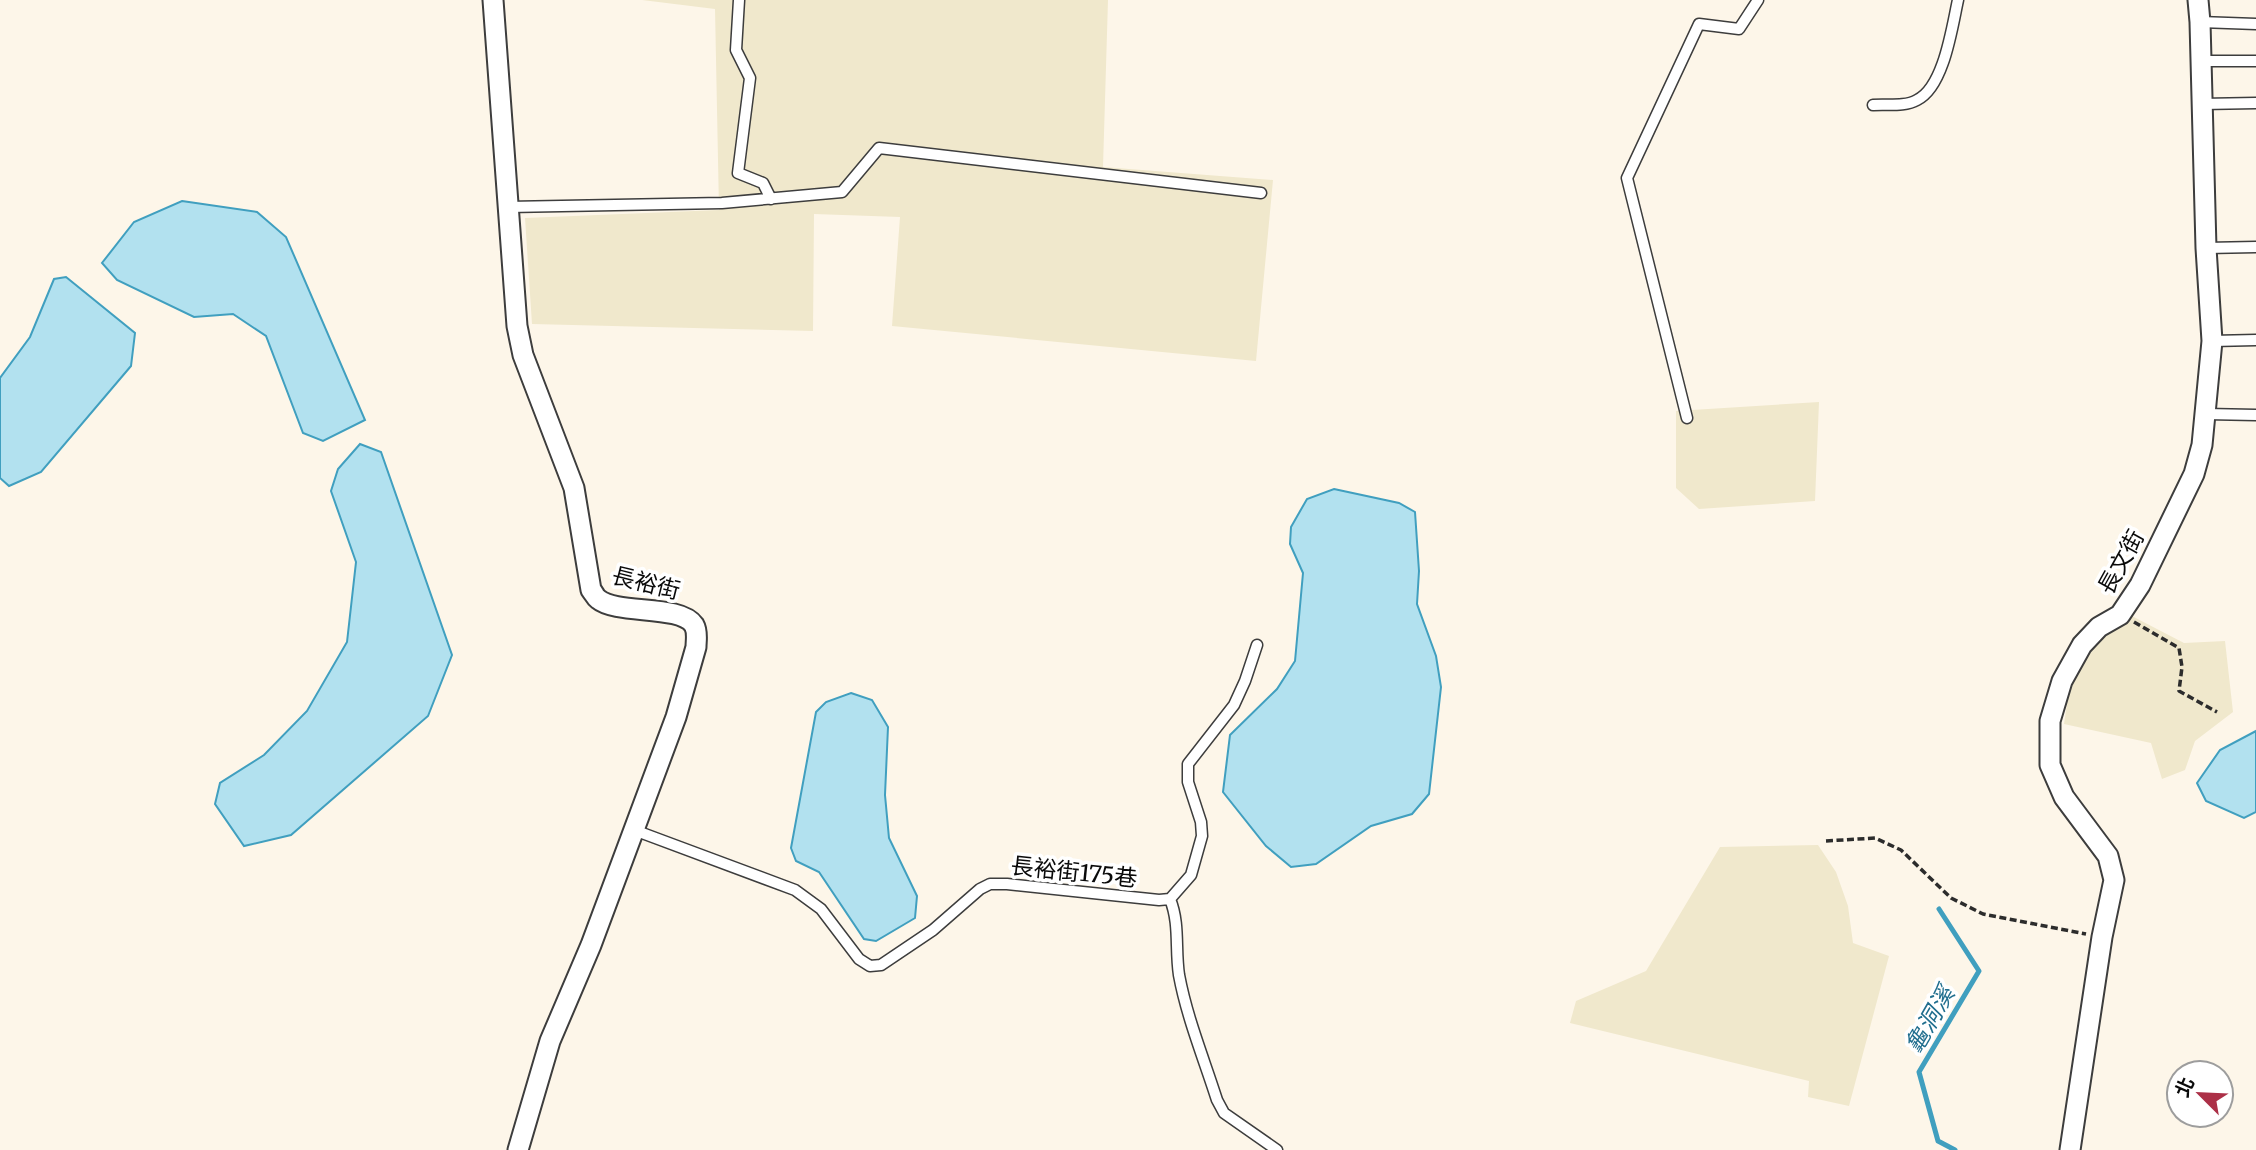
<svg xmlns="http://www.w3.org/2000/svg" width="2256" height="1150" viewBox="0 0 2256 1150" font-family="Merriweather,'Noto Sans TC',serif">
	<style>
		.farmland { fill: #f0e8cc }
		.water { fill: #b2e1ef; stroke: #409fbf; stroke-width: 2 }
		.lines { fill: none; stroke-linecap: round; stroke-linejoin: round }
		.stream { stroke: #409fbf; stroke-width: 5 }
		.lane-casing { stroke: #3d3d3d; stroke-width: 13 }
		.street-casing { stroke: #3d3d3d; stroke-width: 23 }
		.path { stroke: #2c2c2c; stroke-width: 3.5; stroke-dasharray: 7 3.5; stroke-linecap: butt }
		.lane { stroke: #fff; stroke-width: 10 }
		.street { stroke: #fff; stroke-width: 19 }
		.labels { text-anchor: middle; stroke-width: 7; stroke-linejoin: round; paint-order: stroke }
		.street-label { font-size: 23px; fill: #0a0a0a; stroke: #fff }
		.water-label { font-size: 24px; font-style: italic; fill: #206e8e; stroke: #fff }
	</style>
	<rect width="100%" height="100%" fill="#fdf6e9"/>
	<path class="farmland" d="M 642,0 L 1108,0 L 1103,167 L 1273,180 L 1256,361 L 892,326 L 900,217 L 814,214 L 813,331 L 532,324 L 525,218 L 719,210 L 715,9 Z
		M 1819,402 L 1815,501 L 1699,509 L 1676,488 L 1676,411 Z
		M 2128,614 L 2184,643 L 2225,641 L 2233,712 L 2195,741 L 2185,770 L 2162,779 L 2151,743 L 2064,724 L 2069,690 L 2084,658 L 2104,634 Z
		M 1818,845 L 1836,872 L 1848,906 L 1853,943 L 1889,956 L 1849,1106 L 1808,1097 L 1809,1081 L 1570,1023 L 1576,1001 L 1646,971 L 1720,847 Z"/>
	<path class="water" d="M 182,201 L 257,212 L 286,237 L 365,420 L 323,441 L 303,433 L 266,336 L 233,314 L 194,317 L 117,280 L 102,263 L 134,222 Z
		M 66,277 L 135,333 L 131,366 L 41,472 L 9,486 L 0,478 L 0,378 L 30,337 L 54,279 Z
		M 360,444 L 381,452 L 452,655 L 428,716 L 291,835 L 244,846 L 215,804 L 220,783 L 264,755 L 307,711 L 347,642 L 356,562 L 331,491 L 338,469 Z
		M 1334,489 L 1399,503 L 1415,512 L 1419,571 L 1417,604 L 1436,656 L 1441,687 L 1429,794 L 1412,814 L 1371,826 L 1316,864 L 1291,867 L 1266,846 L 1223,792 L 1230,735 L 1277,689 L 1295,661 L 1303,573 L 1290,544 L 1291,527 L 1307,499 Z
		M 851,693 L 872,700 L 888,727 L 885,795 L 889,838 L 917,896 L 915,918 L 876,941 L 864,939 L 819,872 L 796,861 L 791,848 L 816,712 L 826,702 Z
		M 2256,731 L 2256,812 L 2244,818 L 2206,801 L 2197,783 L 2220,750 Z"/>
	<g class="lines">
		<path class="stream" d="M 1939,909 L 1979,971 L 1919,1072 L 1938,1141 L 1955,1150"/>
		<defs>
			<path id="lane" d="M 739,0 L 736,50 L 750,78 L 738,173 L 763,183 L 771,199
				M 2200,22 L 2256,24
				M 2201,61 L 2256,61
				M 2202,104 L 2256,103
				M 1873,105 C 1887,104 1905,107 1917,100 C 1944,87 1952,27 1958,0
				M 508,207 L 722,203 L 842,192 L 879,148 L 1261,193
				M 2206,248 L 2256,247
				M 2212,341 L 2256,340
				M 2206,414 L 2256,415
				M 1687,418 L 1627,178 L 1699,24 L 1739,29 L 1758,0
				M 634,830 L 795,890 L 821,909 L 859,959 L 870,966 L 881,965 L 933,930 L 980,889 L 990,884 L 1007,884 L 1159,900 L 1170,899 L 1191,875 L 1202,836 L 1201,822 L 1188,782 L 1188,764 L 1234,705 L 1245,681 L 1257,645
				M 1170,899 C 1180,924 1175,949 1179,975 C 1187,1018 1204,1059 1217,1100 L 1224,1113 L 1277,1150"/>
			<path id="street" d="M 493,0 L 517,326 L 523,355 L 574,488 L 591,590 C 594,593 595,597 598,599 C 617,615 680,604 694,625 C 698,632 696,640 696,647 L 676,717 L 591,945 L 550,1041 L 518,1150
				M 2070,1150 L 2102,937 L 2114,880 L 2108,856 L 2064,797 L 2050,765 L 2050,721 L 2062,681 L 2082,645 L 2099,627 L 2120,615 L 2140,585 L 2194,474 L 2202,445 L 2212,341 L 2206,248 L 2200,22 L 2198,0"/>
		</defs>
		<use href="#lane" class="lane-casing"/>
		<use href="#street" class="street-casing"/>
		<path class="path" d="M 2134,622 L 2179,648 L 2182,667 L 2179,691 L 2217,712
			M 1826,841 L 1875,838 L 1901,850 L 1951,898 L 1983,914 L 2086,934"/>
		<use href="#lane" class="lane"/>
		<use href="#street" class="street"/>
	</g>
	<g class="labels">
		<g class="street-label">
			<text transform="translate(2121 562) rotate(-61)" y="8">長文街</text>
			<text transform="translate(646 583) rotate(14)" y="8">長裕街</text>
			<text transform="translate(1074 872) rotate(6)" y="8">長裕街175巷</text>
		</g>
		<g class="water-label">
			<text transform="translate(1930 1020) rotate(-60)" y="8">龜洞溪</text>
		</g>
	</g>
	<g transform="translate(2200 1094) rotate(294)"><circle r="33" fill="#ffffff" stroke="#9d9d9d" stroke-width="2"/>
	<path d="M0-5L12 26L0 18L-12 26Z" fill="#ac3047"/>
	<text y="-10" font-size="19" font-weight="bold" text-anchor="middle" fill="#0a0a0a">北</text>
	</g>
</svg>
